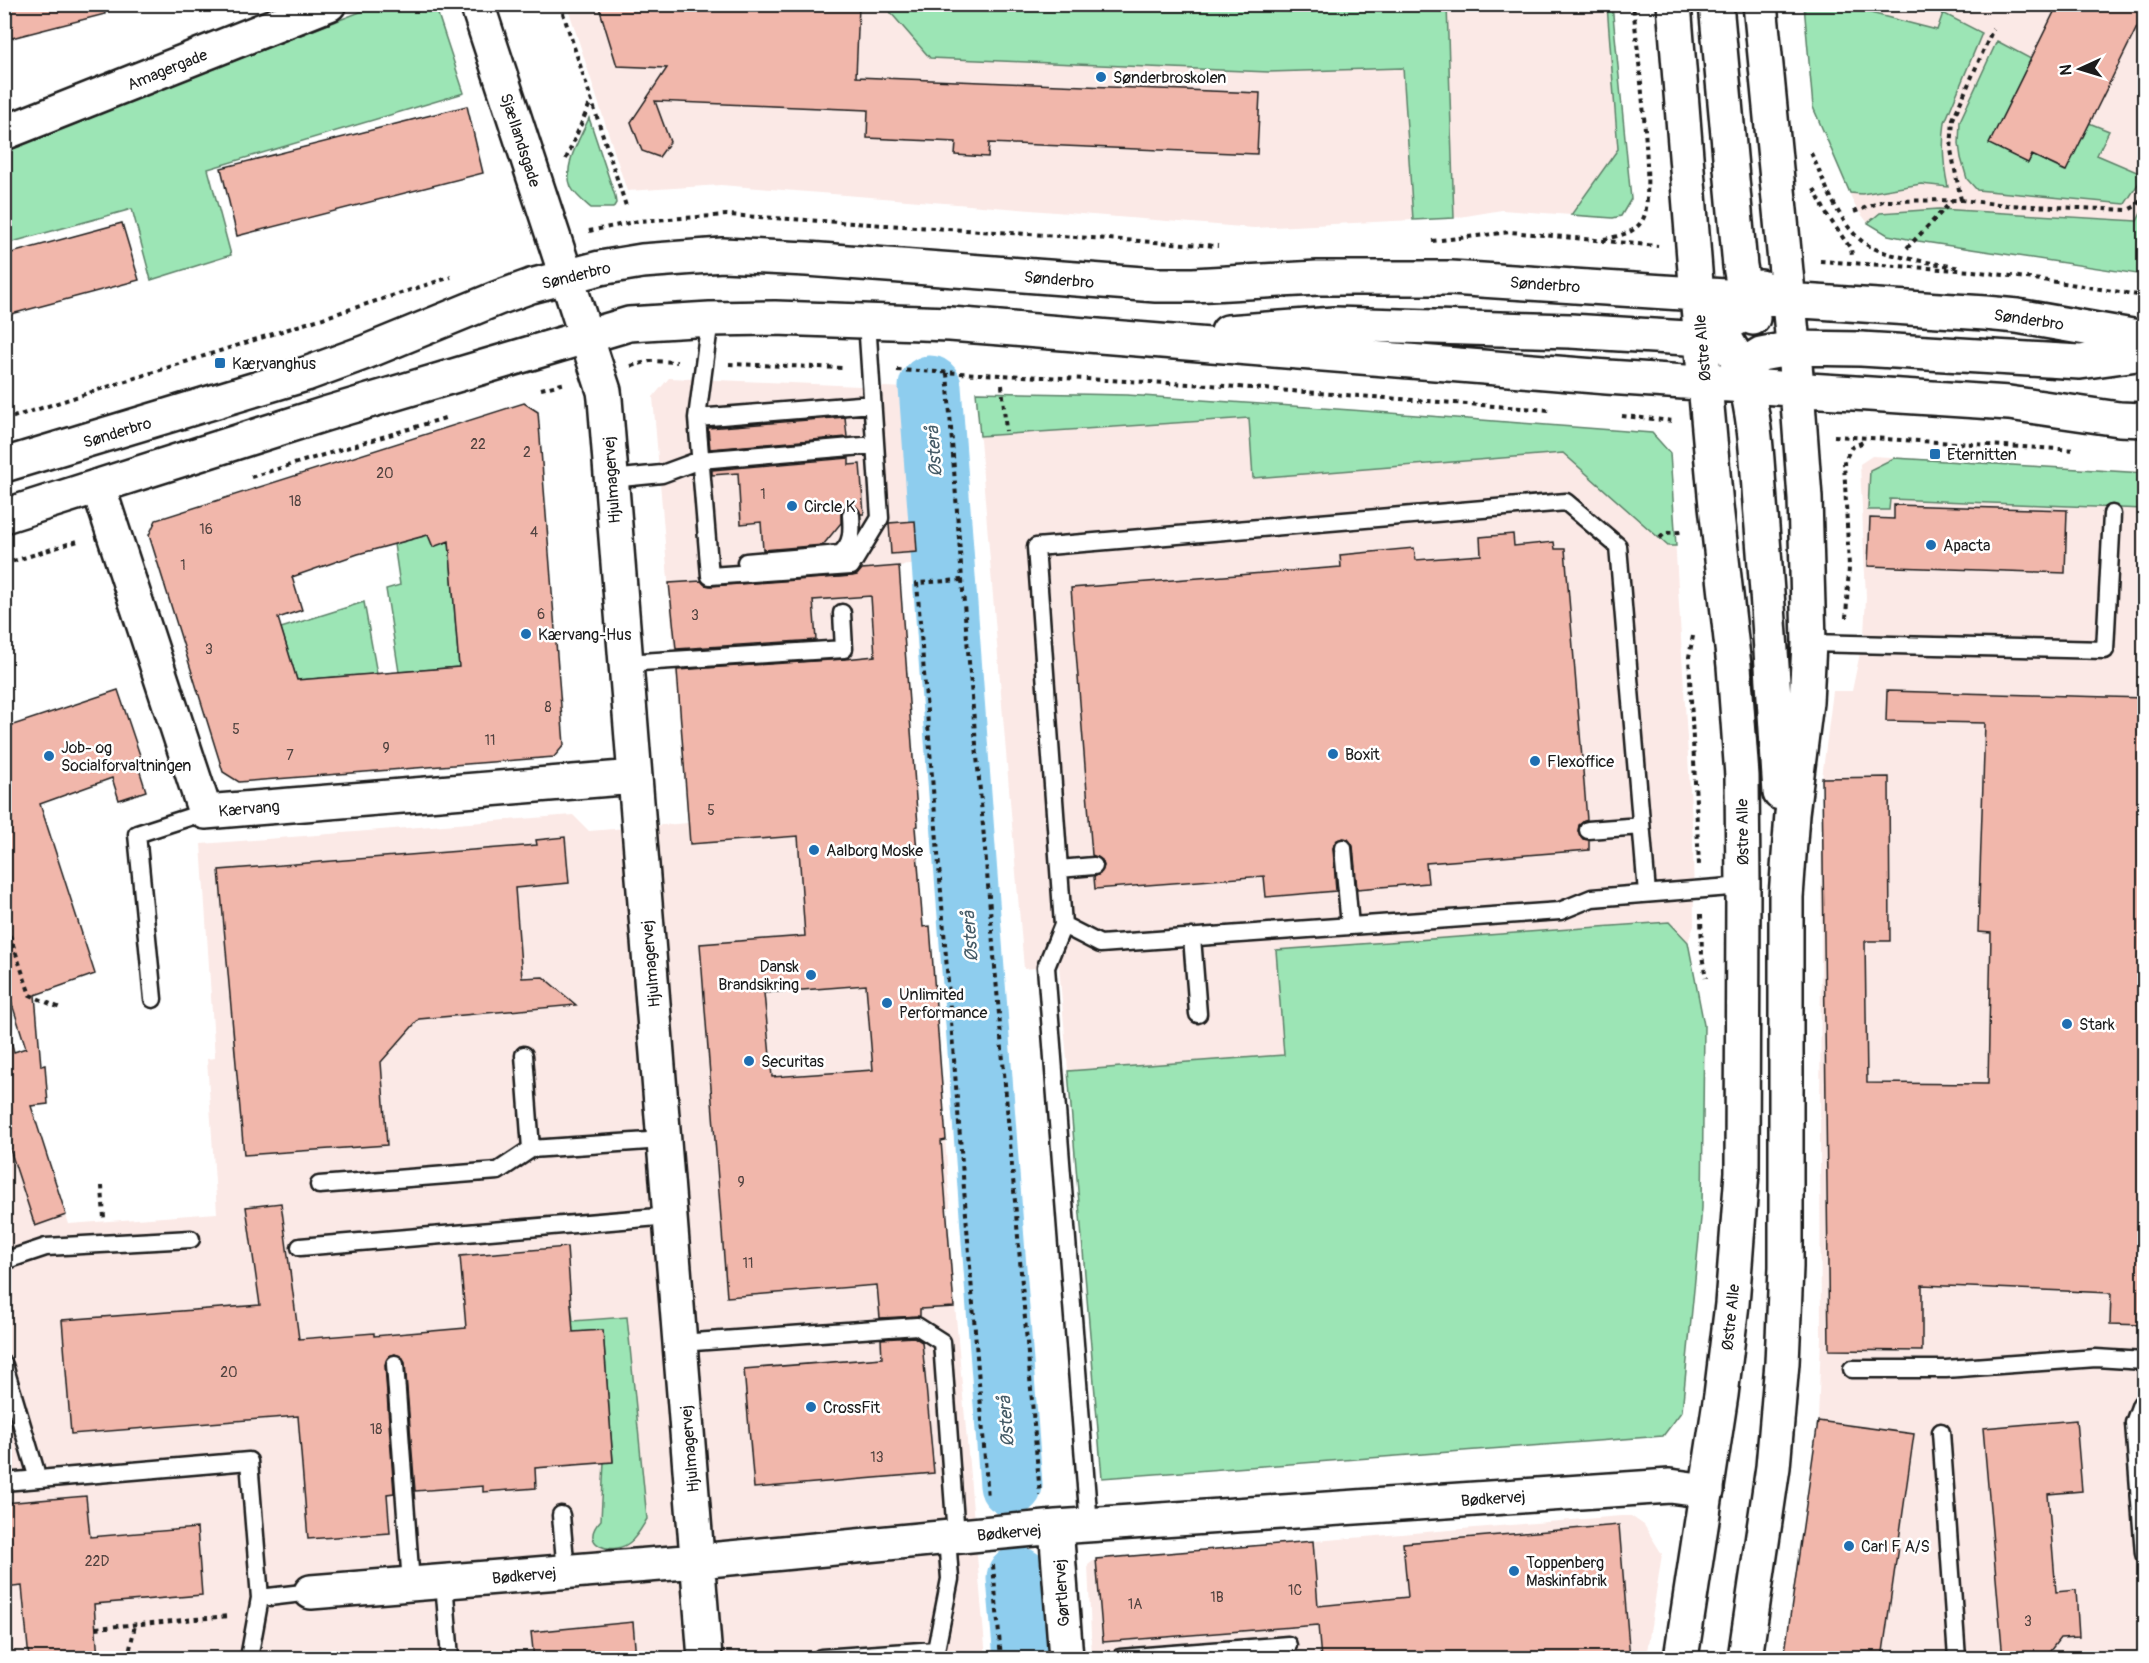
<svg xmlns="http://www.w3.org/2000/svg" width="2149" height="1663" viewBox="0 0 2149 1663" font-family="Pangolin,sans-serif">
	<style>
		.built { fill: #fbe9e6 }
		.green { fill: #9ce5b5; stroke: #5c8068; stroke-width: 1.5 }
		.lines { fill: none; stroke-linecap: round; stroke-linejoin: round }
		.river { stroke: #8ecdee; stroke-width: 63 }
		.building { fill: #f1b7ab; stroke: #1c1c1c; stroke-width: 1.5; fill-rule: evenodd }
		.service-casing { stroke: #1c1c1c; stroke-width: 21 }
		.minor-casing { stroke: #1c1c1c; stroke-width: 38 }
		.tertiary-casing { stroke: #1c1c1c; stroke-width: 38 }
		.path { stroke: #1c1c1c; stroke-width: 4; stroke-dasharray: 4.5 4.5; stroke-linecap: butt }
		.service { stroke: #fff; stroke-width: 16 }
		.minor { stroke: #fff; stroke-width: 33 }
		.tertiary { stroke: #fff; stroke-width: 33 }
		.poi-dot { fill: #1f6fb2; stroke: #fff; stroke-width: 2 }
		.labels { text-anchor: middle; stroke-width: 5; stroke-linejoin: round; paint-order: stroke }
		.number-label { font-size: 14px; fill: #514340 }
		.street-label { font-size: 16px; fill: #1c1c1c; stroke: #fff }
		.poi-label { font-size: 16px; fill: #1c1c1c; stroke: #fff; text-anchor: start }
		.water-label { font-size: 18px; font-style: italic; fill: #445a66; stroke: #fff }
	</style>
	<rect width="100%" height="100%" fill="#fff"/>
	<filter id="ink" filterUnits="userSpaceOnUse"><feTurbulence type="fractalNoise" baseFrequency=".0167" numOctaves="2"/><feDisplacementMap in="SourceGraphic" scale="12" xChannelSelector="R" yChannelSelector="G"/><feConvolveMatrix kernelMatrix="1 2 1 2 8 2 1 2 1" color-interpolation-filters="sRGB"/></filter>
	<g filter="url(#ink)">
		<path class="built" d="M 567,5 L 1607,5 L 1618,149 L 1571,215 L 1502,210 L 1454,218 L 1254,228 L 721,185 L 627,191 Z
			M 1804,5 L 2144,5 L 2144,275 L 1918,241 L 1888,235 L 1868,223 L 1855,206 L 1813,107 Z
			M 669,378 L 907,388 L 920,564 L 899,566 L 918,826 L 916,827 L 923,926 L 930,926 L 950,1207 L 947,1208 L 947,1214 L 986,1658 L 5,1658 L 4,1022 L 69,1224 L 217,1213 L 207,1059 L 215,1058 L 201,844 L 573,815 L 589,831 L 688,823 L 653,397 Z
			M 976,392 L 1127,395 L 1351,410 L 1652,433 L 1670,453 L 1693,840 L 1694,926 L 1688,942 L 1669,922 L 1276,950 L 1284,1055 L 1068,1071 L 1059,966 L 1024,969 Z
			M 1872,456 L 2144,472 L 2144,1658 L 1784,1658 L 1818,1421 L 1821,1337 L 1820,1136 L 1822,778 L 1833,691 L 1852,691 L 1864,634 L 1866,597 L 1860,464 Z
			M 1621,1516 L 1631,1516 L 1644,1525 L 1662,1554 L 1646,1658 L 1092,1658 L 1088,1565 L 1096,1559 Z"/>
		<path class="green" d="M 378,5 L 435,5 L 464,93 L 208,169 L 231,255 L 151,280 L 132,209 L 5,244 L 5,150 Z
			M 884,5 L 1447,5 L 1454,218 L 1413,220 L 1403,68 L 1269,72 L 930,58 Z
			M 1607,5 L 1612,5 L 1631,199 L 1621,216 L 1613,218 L 1571,215 L 1618,149 Z
			M 1804,5 L 1852,5 L 1851,8 L 1937,30 L 1943,13 L 1982,33 L 1945,122 C 1942,143 1943,165 1948,187 L 1921,184 L 1862,194 L 1850,193 L 1813,107 Z
			M 1997,41 L 2031,59 L 1990,144 L 2028,163 L 2032,155 L 2065,171 L 2089,123 L 2109,131 L 2097,155 L 2144,175 L 2125,204 L 1977,190 L 1967,179 L 1961,158 L 1959,144 L 1960,121 Z
			M 589,118 L 615,196 L 616,203 L 613,208 L 591,208 C 584,202 575,195 571,187 C 562,165 581,137 589,118 Z
			M 2144,207 L 2144,275 L 1918,241 L 1888,235 L 1868,223 L 1880,213 L 1939,209 L 2137,221 Z
			M 976,392 L 1127,395 L 1351,410 L 1652,433 L 1670,453 L 1676,546 L 1668,546 L 1563,453 L 1253,478 L 1249,418 L 980,436 Z
			M 1894,458 L 2144,473 L 2144,509 L 1890,499 L 1889,510 L 1868,510 L 1870,470 Z
			M 448,529 L 459,667 L 399,672 L 386,589 L 400,585 L 394,544 Z
			M 364,602 L 377,674 L 297,680 L 281,628 Z
			M 1669,922 L 1688,942 L 1704,1025 L 1702,1208 L 1682,1411 L 1663,1436 L 1102,1478 L 1068,1071 L 1284,1055 L 1276,950 Z
			M 571,1304 L 573,1321 L 627,1317 L 647,1519 C 642,1527 637,1537 629,1543 C 612,1556 577,1545 601,1520 L 604,1462 L 613,1461 L 603,1330 L 490,1339 L 489,1312 Z"/>
		<g class="lines">
			<path class="river" d="M 930,387 L 1011,1485
				M 1018,1578 L 1025,1658"/>
		</g>
		<path class="building" d="M 4,4 L 104,4 L 105,14 L 4,40 Z
			M 598,4 L 810,4 L 859,6 L 856,77 L 1260,93 L 1257,154 L 989,143 L 988,157 L 955,155 L 956,142 L 867,138 L 868,110 L 655,101 L 670,142 L 659,157 L 642,151 L 631,122 L 667,68 L 617,66 Z
			M 2058,4 L 2145,4 L 2145,11 L 2066,171 L 2032,155 L 2028,163 L 1989,144 Z
			M 467,106 L 483,173 L 237,236 L 221,168 Z
			M 122,223 L 139,280 L 4,316 L 4,255 Z
			M 524,403 L 538,412 L 564,745 L 554,757 L 239,782 L 223,772 L 149,535 L 156,520 ZM 428,535 L 433,547 L 449,541 L 459,667 L 297,680 L 278,618 L 302,610 L 292,577 L 358,554 Z
			M 845,417 L 847,437 L 710,449 L 708,428 Z
			M 849,458 L 849,465 L 860,464 L 864,514 L 861,514 L 855,505 L 845,507 L 841,511 L 841,523 L 823,545 L 763,550 L 761,522 L 741,524 L 738,473 L 712,475 L 712,470 Z
			M 1894,505 L 2067,510 L 2065,573 L 1868,566 L 1870,518 L 1894,519 Z
			M 915,521 L 917,552 L 891,554 L 889,523 Z
			M 1513,534 L 1514,546 L 1554,542 L 1555,549 L 1565,549 L 1587,820 L 1579,825 L 1578,831 L 1583,839 L 1589,840 L 1589,850 L 1426,863 L 1428,883 L 1357,889 L 1353,846 L 1348,839 L 1343,838 L 1337,840 L 1333,848 L 1336,891 L 1266,897 L 1264,876 L 1095,889 L 1094,877 L 1100,874 L 1104,866 L 1102,860 L 1092,855 L 1071,588 L 1341,567 L 1340,555 L 1414,548 L 1416,560 L 1481,555 L 1480,537 Z
			M 899,566 L 918,826 L 915,827 L 923,927 L 930,926 L 946,1140 L 941,1141 L 954,1307 L 920,1309 L 920,1316 L 880,1318 L 877,1285 L 727,1297 L 700,944 L 805,936 L 798,836 L 690,844 L 677,670 L 845,659 L 875,656 L 871,596 L 813,600 L 816,640 L 676,649 L 669,583 L 701,581 L 705,585 L 711,586 L 852,576 L 857,575 L 862,569 ZM 866,985 L 873,1070 L 772,1077 L 764,993 Z
			M 118,690 L 144,767 L 139,769 L 146,791 L 119,800 L 112,778 L 40,804 L 95,974 L 35,995 L 41,1066 L 45,1065 L 48,1104 L 31,1106 L 66,1215 L 35,1226 L 4,1131 L 4,1042 L 11,1041 L 14,1052 L 26,1048 L 4,979 L 4,728 Z
			M 1887,691 L 2145,698 L 2145,1325 L 2110,1324 L 2111,1293 L 1922,1285 L 1922,1351 L 1829,1350 L 1822,778 L 1889,777 L 1890,941 L 1865,941 L 1867,1083 L 1988,1084 L 1991,933 L 1978,932 L 1985,723 L 1886,721 Z
			M 565,837 L 569,883 L 515,888 L 522,978 L 543,977 L 576,1005 L 419,1019 L 381,1062 L 387,1145 L 244,1155 L 219,870 L 537,845 L 536,840 Z
			M 281,1203 L 299,1339 L 374,1333 L 374,1336 L 466,1328 L 460,1256 L 567,1247 L 573,1332 L 603,1330 L 613,1462 L 535,1468 L 536,1488 L 483,1492 L 483,1486 L 415,1491 L 405,1363 L 403,1358 L 395,1354 L 389,1356 L 385,1365 L 394,1493 L 387,1494 L 390,1533 L 308,1539 L 298,1416 L 71,1434 L 62,1320 L 260,1305 L 246,1207 Z
			M 914,1337 L 922,1342 L 934,1473 L 754,1488 L 744,1369 L 882,1358 L 881,1339 Z
			M 2076,1420 L 2082,1491 L 2048,1494 L 2056,1592 L 2076,1590 L 2079,1637 L 2060,1638 L 2044,1659 L 2003,1659 L 1983,1428 Z
			M 1818,1421 L 1914,1434 L 1882,1659 L 1784,1659 Z
			M 86,1496 L 90,1537 L 197,1528 L 202,1595 L 94,1604 L 98,1659 L 29,1659 L 22,1586 L 4,1588 L 4,1503 Z
			M 1619,1525 L 1630,1659 L 1321,1659 L 1318,1625 L 1103,1642 L 1096,1559 L 1313,1541 L 1318,1606 L 1408,1597 L 1403,1543 Z
			M 633,1622 L 636,1659 L 534,1659 L 531,1632 Z"/>
		<g class="lines">
			<defs>
				<path id="service" d="M 710,319 L 697,418 L 710,576 L 851,566 L 880,518 L 867,321
					M 697,418 L 872,404
					M 611,479 L 662,474 L 700,460 L 875,445
					M 746,562 L 840,554 C 853,544 852,530 851,515
					M 1809,643 L 2105,650 L 2112,514
					M 625,663 L 844,649 L 842,613
					M 1588,830 L 1641,826
					M 1343,848 L 1350,926
					M 1059,869 L 1094,866
					M 1063,925 L 1100,944 L 1560,911 L 1592,898 L 1743,886
					M 1192,937 L 1198,1014
					M 153,999 L 137,834 L 205,812
					M 524,1055 L 531,1149
					M 319,1185 L 498,1171 L 531,1149 L 663,1140
					M 300,1247 L 670,1216
					M 4,1261 L 46,1247 L 191,1239
					M 680,1343 L 917,1326 L 942,1342 L 956,1536
					M 395,1364 L 411,1584
					M 4,1365 L 38,1479
					M 1852,1369 L 1946,1369 L 2096,1358 L 2144,1361
					M 2144,1402 L 2141,1404 L 2134,1423 L 2144,1554
					M 1941,1432 L 1957,1658
					M 4,1482 L 249,1461 L 260,1598 L 311,1592
					M 561,1515 L 566,1572
					M 1089,1525 L 1046,967 L 1063,925 L 1036,547 L 1566,502 L 1618,546 L 1647,893
					M 444,1582 L 450,1658
					M 249,1658 L 260,1598
					M 821,1658 L 936,1650 L 950,1579 L 947,1537
					M 1120,1658 L 1288,1645"/>
				<path id="minor" d="M 477,4 L 604,391 L 605,399 L 705,1658
					M 4,133 L 329,4
					M 98,486 L 205,812 L 635,777
					M 1056,1527 L 1066,1658
					M 311,1592 L 698,1561 L 1056,1527 L 1670,1486 L 1707,1491"/>
				<path id="tertiary" d="M 1674,4 L 1697,296 L 1716,506 L 1734,666 L 1742,776 L 1743,886 L 1742,1172 L 1732,1304 L 1721,1395 L 1681,1658
					M 1716,4 L 1740,266 L 1746,299 L 1753,318
					M 1702,315 C 1723,330 1737,354 1744,379 C 1757,422 1757,470 1761,515 C 1769,607 1774,700 1780,793
					M 1228,332 L 1334,324 L 1570,331 L 1687,338 L 1710,333 L 1740,317 L 1761,287
					M 1727,382 L 1740,367 L 1761,354 L 1793,348 L 1861,349 L 2080,362 L 2144,353
					M 4,465 L 306,374 L 366,352 L 498,298 L 531,286 L 600,268 L 642,261 L 722,255 L 807,259 L 1156,285 L 1193,285 L 1317,278 L 1451,278 L 1985,313 L 2017,316 L 2144,338
					M 4,516 L 325,414 L 629,324 L 710,319 L 775,318 L 950,324 L 1607,377 L 2009,403 L 2119,419 L 2144,420
					M 1745,1658 L 1773,1467 L 1782,1363 L 1786,1267 L 1786,897 L 1792,814 L 1806,702 L 1809,643 L 1805,498 L 1796,375 L 1760,4"/>
			</defs>
			<use href="#service" class="service-casing"/>
			<use href="#minor" class="minor-casing"/>
			<use href="#tertiary" class="tertiary-casing"/>
			<path class="path" d="M 560,4 L 627,209
				M 1811,153 C 1826,184 1842,238 1878,250 C 1901,259 1936,263 1960,268
				M 566,159 L 591,101
				M 1814,189 L 1827,215 L 1851,249 L 1852,255
				M 1961,200 L 1951,150 L 1953,119 L 1993,29
				M 1854,212 L 1883,201 L 1961,200 L 2006,205 L 2128,210 L 2138,205 L 2144,191
				M 589,231 L 639,221 L 727,215 L 1218,246
				M 1604,239 C 1618,236 1635,234 1643,219 C 1656,197 1636,39 1633,4
				M 1432,241 L 1511,232 L 1658,246
				M 1907,248 L 1952,201
				M 1820,261 L 1973,271 L 2064,283 L 2144,296
				M 729,364 L 845,368
				M 631,366 L 650,361 L 677,362
				M 897,370 L 1210,385 L 1549,410
				M 947,373 L 962,580 L 1040,1495
				M 1002,385 L 1006,431
				M 541,389 L 566,383
				M 1622,416 L 1674,421
				M 4,420 L 451,277
				M 1834,436 L 2075,450
				M 251,477 L 448,417
				M 1660,538 L 1665,533 L 1682,532
				M 4,564 L 81,540
				M 962,580 L 917,583 L 988,1498
				M 1846,618 L 1849,567 L 1844,462 L 1851,448 L 1865,441
				M 1693,636 L 1689,657 L 1699,865
				M 1701,914 L 1702,956 L 1706,978
				M 4,918 L 30,995 L 60,1008
				M 102,1186 L 104,1219
				M 993,1565 L 1001,1658
				M 96,1628 L 229,1616
				M 128,1658 L 135,1625"/>
			<use href="#service" class="service"/>
			<use href="#minor" class="minor"/>
			<use href="#tertiary" class="tertiary"/>
		</g>
	</g>
	<g class="poi-dot">
		<circle cx="1101" cy="77" r="6"/>
		<rect x="214" y="357" width="12" height="12" rx="3"/>
		<rect x="1929" y="448" width="12" height="12" rx="3"/>
		<circle cx="792" cy="506" r="6"/>
		<circle cx="1931" cy="545" r="6"/>
		<circle cx="526" cy="634" r="6"/>
		<circle cx="1333" cy="754" r="6"/>
		<circle cx="49" cy="756" r="6"/>
		<circle cx="1535" cy="761" r="6"/>
		<circle cx="814" cy="850" r="6"/>
		<circle cx="811" cy="975" r="6"/>
		<circle cx="887" cy="1003" r="6"/>
		<circle cx="2067" cy="1024" r="6"/>
		<circle cx="749" cy="1061" r="6"/>
		<circle cx="811" cy="1407" r="6"/>
		<circle cx="1849" cy="1546" r="6"/>
		<circle cx="1514" cy="1571" r="6"/>
	</g>
	<g class="labels">
		<g class="number-label">
			<text x="478" y="449">22</text>
			<text x="527" y="457">2</text>
			<text x="385" y="478">20</text>
			<text x="763" y="499">1</text>
			<text x="295" y="506">18</text>
			<text x="206" y="534">16</text>
			<text x="534" y="537">4</text>
			<text x="183" y="570">1</text>
			<text x="541" y="619">6</text>
			<text x="695" y="620">3</text>
			<text x="209" y="654">3</text>
			<text x="548" y="712">8</text>
			<text x="236" y="734">5</text>
			<text x="490" y="745">11</text>
			<text x="386" y="753">9</text>
			<text x="290" y="760">7</text>
			<text x="711" y="815">5</text>
			<text x="741" y="1187">9</text>
			<text x="748" y="1268">11</text>
			<text x="229" y="1377">20</text>
			<text x="376" y="1434">18</text>
			<text x="877" y="1462">13</text>
			<text x="97" y="1566">22D</text>
			<text x="1295" y="1595">1C</text>
			<text x="1217" y="1602">1B</text>
			<text x="1135" y="1609">1A</text>
			<text x="2028" y="1626">3</text>
		</g>
		<g class="street-label">
			<text transform="translate(167 69) rotate(-22)" y="6">Amagergade</text>
			<text transform="translate(521 140) rotate(72)" y="6">Sjællandsgade</text>
			<text transform="translate(576 275) rotate(-14)" y="6">Sønderbro</text>
			<text transform="translate(1059 279) rotate(5)" y="6">Sønderbro</text>
			<text transform="translate(1545 284) rotate(4)" y="6">Sønderbro</text>
			<text transform="translate(2029 319) rotate(8)" y="6">Sønderbro</text>
			<text transform="translate(1702 348) rotate(-95)" y="6">Østre Alle</text>
			<text transform="translate(117 432) rotate(-17)" y="6">Sønderbro</text>
			<text transform="translate(611 480) rotate(-94)" y="6">Hjulmagervej</text>
			<text transform="translate(249 808) rotate(-5)" y="6">Kærvang</text>
			<text transform="translate(1742 832) rotate(-91)" y="6">Østre Alle</text>
			<text transform="translate(650 964) rotate(-95)" y="6">Hjulmagervej</text>
			<text transform="translate(1730 1317) rotate(-84)" y="6">Østre Alle</text>
			<text transform="translate(689 1449) rotate(-95)" y="6">Hjulmagervej</text>
			<text transform="translate(1493 1498) rotate(-4)" y="6">Bødkervej</text>
			<text transform="translate(1009 1532) rotate(-5)" y="6">Bødkervej</text>
			<text transform="translate(524 1575) rotate(-5)" y="6">Bødkervej</text>
			<text transform="translate(1061 1593) rotate(-94)" y="6">Gørtlervej</text>
		</g>
		<g class="poi-label">
			<text x="1113" y="83">Sønderbroskolen</text>
			<text x="232" y="369">Kærvanghus</text>
			<text x="1947" y="460">Eternitten</text>
			<text x="804" y="512">Circle K</text>
			<text x="1943" y="551">Apacta</text>
			<text x="538" y="640">Kærvang-Hus</text>
			<text x="61" y="753">Job- og<tspan x="61" dy="18">Socialforvaltningen</tspan></text>
			<text x="1345" y="760">Boxit</text>
			<text x="1547" y="767">Flexoffice</text>
			<text x="826" y="856">Aalborg Moske</text>
			<text x="799" y="972" text-anchor="end">Dansk<tspan x="799" dy="18">Brandsikring</tspan></text>
			<text x="899" y="1000">Unlimited<tspan x="899" dy="18">Performance</tspan></text>
			<text x="2079" y="1030">Stark</text>
			<text x="761" y="1067">Securitas</text>
			<text x="823" y="1413">CrossFit</text>
			<text x="1861" y="1552">Carl F A/S</text>
			<text x="1526" y="1568">Toppenberg<tspan x="1526" dy="18">Maskinfabrik</tspan></text>
		</g>
		<g class="water-label">
			<text transform="translate(934 451) rotate(-94)" y="6">Østerå</text>
			<text transform="translate(970 936) rotate(-94)" y="6">Østerå</text>
			<text transform="translate(1006 1421) rotate(-94)" y="6">Østerå</text>
		</g>
	</g>
	<rect width="2149" height="1663" fill="none" stroke="#fff" stroke-width="24"/>
	<rect x="12" y="12" width="2125" height="1639" fill="none" stroke="#1c1c1c" stroke-width="2" filter="url(#ink)"/>
	<g transform="translate(2080 69) rotate(266)" stroke="#ffffff" stroke-width="4.5" paint-order="stroke">
	<path d="M0-4.5L10 22L0 15L-10 22Z" fill="#1c1c1c"/>
	<text y="-9" font-size="16" font-weight="bold" text-anchor="middle" fill="#1c1c1c">N</text>
	</g>
</svg>
